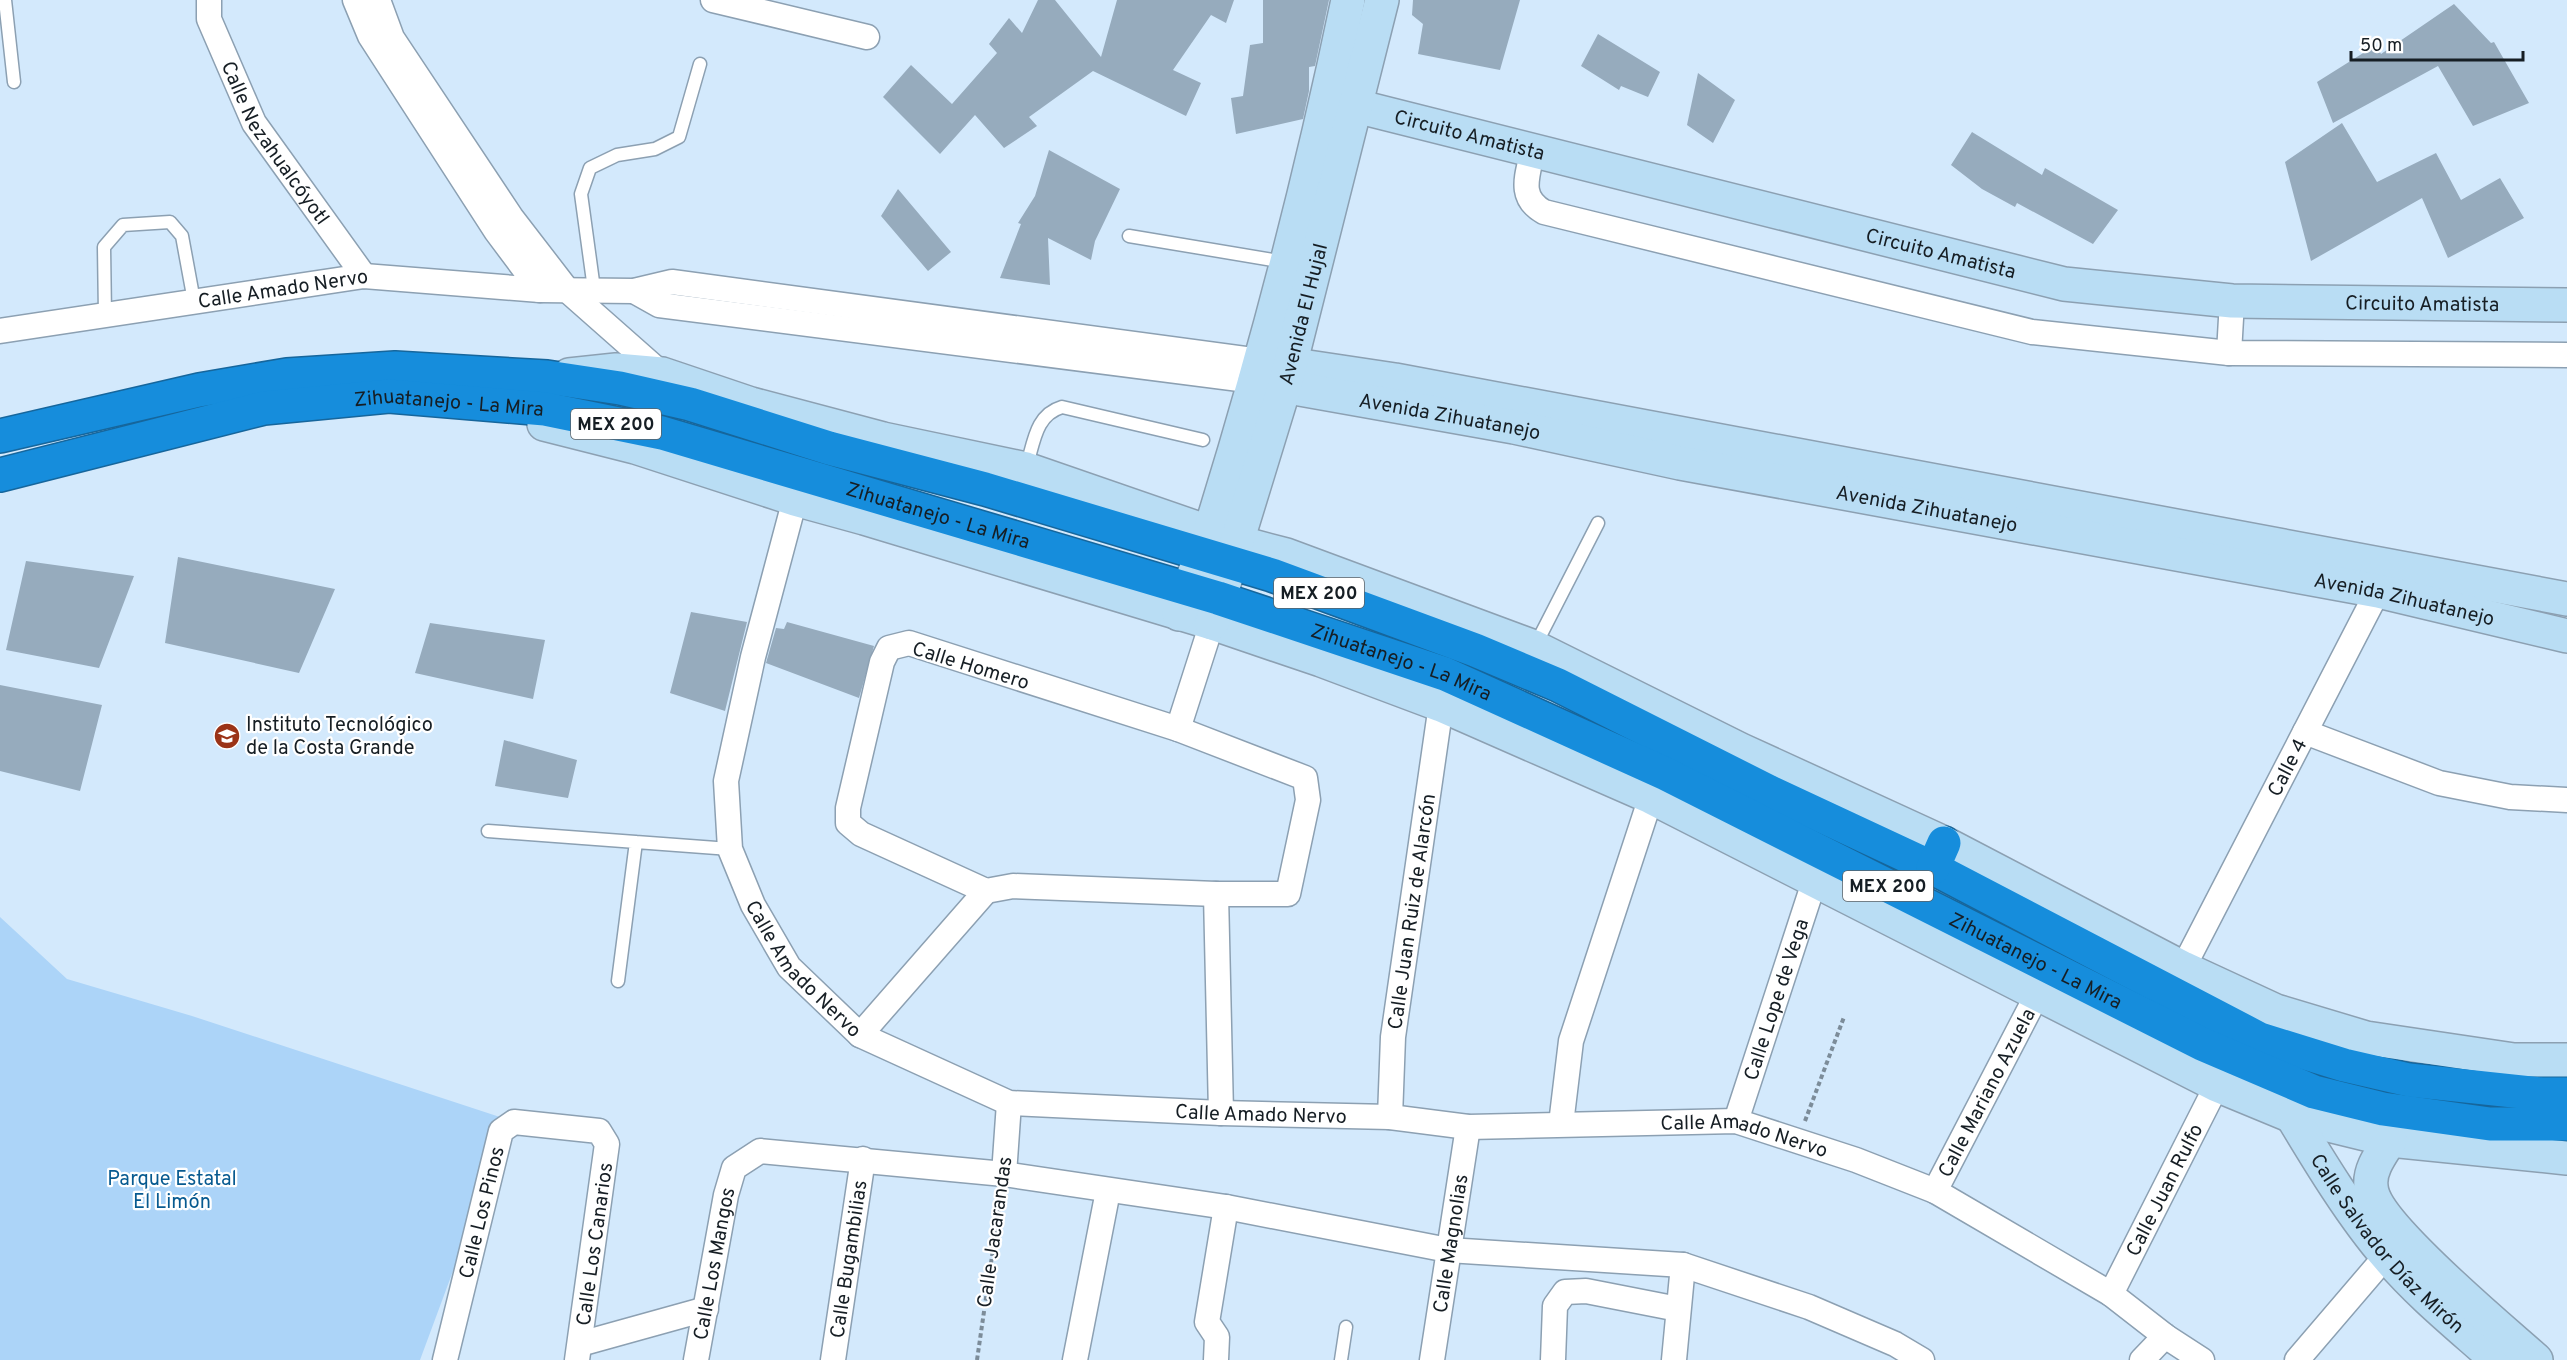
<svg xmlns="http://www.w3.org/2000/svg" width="2567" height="1360" viewBox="0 0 2567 1360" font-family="Overpass,sans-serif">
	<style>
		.green { fill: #acd4f8 }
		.building { fill: #96abbd }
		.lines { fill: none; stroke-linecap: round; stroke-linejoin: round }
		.lane-casing { stroke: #8ca0b2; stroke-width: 15 }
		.street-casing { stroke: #8ca0b2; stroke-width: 27 }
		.secondary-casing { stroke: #8ca0b2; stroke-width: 36 }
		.highway-casing { stroke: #16669c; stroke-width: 36 }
		.path { stroke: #7c8c99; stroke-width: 4; stroke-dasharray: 4.5 3; stroke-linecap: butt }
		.lane { stroke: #fff; stroke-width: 12 }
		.street { stroke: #fff; stroke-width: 24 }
		.secondary { stroke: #b9ddf4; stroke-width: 33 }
		.highway { stroke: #168ddc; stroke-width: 33 }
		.labels { text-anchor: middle; stroke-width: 4.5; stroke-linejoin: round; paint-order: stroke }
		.shield { fill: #fff; stroke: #5c6266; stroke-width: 1.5 }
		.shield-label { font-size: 18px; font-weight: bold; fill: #161e24 }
		.street-label { font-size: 20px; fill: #161e24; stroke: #fff }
		.poi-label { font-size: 20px; fill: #161e24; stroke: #fff; text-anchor: start }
		.park-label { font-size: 20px; fill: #075a90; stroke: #fff }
	</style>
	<rect width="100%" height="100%" fill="#d3e9fc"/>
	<path class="green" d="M 0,917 L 67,979 L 192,1016 L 509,1120 L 420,1360 L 0,1360 Z"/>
	<path class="building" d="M 1038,0 L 1055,0 L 1101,57 L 1117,0 L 1234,0 L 1226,23 L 1211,15 L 1173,70 L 1201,83 L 1186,116 L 1093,71 L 1029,117 L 1037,126 L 1004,148 L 975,115 L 940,154 L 883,97 L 911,65 L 952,104 L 997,53 L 989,44 L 1009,18 L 1022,33 Z
		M 1263,0 L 1329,0 L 1315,66 L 1309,67 L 1309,91 L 1303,119 L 1236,134 L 1231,98 L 1243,96 L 1250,45 L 1263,43 Z
		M 1413,0 L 1520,0 L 1500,70 L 1418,54 L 1423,24 L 1412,15 Z
		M 2454,4 L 2491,43 L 2494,42 L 2529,103 L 2473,126 L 2438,66 L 2333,123 L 2317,82 L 2376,45 L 2381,54 Z
		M 1598,34 L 1660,72 L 1648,97 L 1621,86 L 1619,90 L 1581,66 Z
		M 1698,73 L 1735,100 L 1713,143 L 1687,125 Z
		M 2342,123 L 2377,182 L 2436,153 L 2461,200 L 2500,178 L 2524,218 L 2448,258 L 2422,198 L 2311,261 L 2285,162 Z
		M 1972,132 L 2042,175 L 2045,168 L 2118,210 L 2093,244 L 2017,203 L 2015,207 L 1982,189 L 1951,165 Z
		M 1049,150 L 1120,189 L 1095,241 L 1091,260 L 1048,238 L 1050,285 L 1000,278 L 1021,224 L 1018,223 L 1035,196 Z
		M 898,189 L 951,252 L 928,271 L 881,216 Z
		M 178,557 L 335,589 L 299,673 L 165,643 Z
		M 26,561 L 134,576 L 99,668 L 6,650 Z
		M 691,612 L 747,622 L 725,711 L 670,693 Z
		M 787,622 L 874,646 L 859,698 L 766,663 L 776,628 L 784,629 Z
		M 430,623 L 545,640 L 533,699 L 415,673 Z
		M 0,685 L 102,705 L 80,791 L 0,771 Z
		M 504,740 L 577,760 L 568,798 L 495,786 Z"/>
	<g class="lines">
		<defs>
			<path id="lane" d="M 5,0 L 14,82
				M 1129,236 L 1285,262
				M 594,289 L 581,194 L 590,168 L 617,155 L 655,149 L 679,137 L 700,64
				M 105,315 L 104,247 L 123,225 L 170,222 L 182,236 L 194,301
				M 1026,468 C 1034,443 1035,415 1062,407 L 1203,440
				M 1535,646 L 1598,523
				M 488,831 L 730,849
				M 618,981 L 636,842
				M 1341,1360 L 1346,1327"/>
			<g id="street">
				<path id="s1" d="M 209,0 L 209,19 L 254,123 L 364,276"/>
				<path d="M 355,0 L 370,36 L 496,231 L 540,290"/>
				<path d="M 378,0 L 392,38 L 511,217 L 568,291 L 662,374"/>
				<path d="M 713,0 L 867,37"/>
				<path d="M 1533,149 C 1528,175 1517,197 1544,212 L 2032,332 L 2229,353 L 2567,355"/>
				<path d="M 634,291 L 659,305 L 1255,381"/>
				<path id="s2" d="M 0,331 L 364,276 L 540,290 L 634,291 L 672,282 L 1260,361"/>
				<path d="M 2229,353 L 2232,301"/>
				<path id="s3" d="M 795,499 L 753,657 L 726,781 L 730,849 L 753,905 L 789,967 L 860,1035 L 1009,1103 L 1221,1113 L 1390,1117 L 1468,1127 L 1736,1121 L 1856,1160 L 1935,1191 L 2111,1294 L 2165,1336 L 2202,1360"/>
				<path d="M 909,643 L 1178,729 L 1305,778 L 1308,800 L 1288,894 L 1216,894 L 1013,886 L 986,891 L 861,834 L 848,823 L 848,808 L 882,662 L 889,648 Z"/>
				<path d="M 1178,729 L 1212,623"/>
				<path d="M 2305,732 L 2439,783 L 2510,797 L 2567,800"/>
				<path d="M 1216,894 L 1221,1113"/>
				<path id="s4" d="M 2183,968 L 2384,579"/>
				<path d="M 860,1035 L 986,891"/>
				<path id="s5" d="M 1390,1117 L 1393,1037 L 1441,705"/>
				<path id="s6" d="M 1736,1121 L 1815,879"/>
				<path d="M 1561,1124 L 1571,1041 L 1651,797"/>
				<path d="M 1004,1174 L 1009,1103"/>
				<path id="s7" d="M 1935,1191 L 2038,993"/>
				<path id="s8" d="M 2111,1294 L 2217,1085"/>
				<path d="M 580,1344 L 706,1309"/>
				<path id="s9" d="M 445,1360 L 501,1131 L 514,1122 L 599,1131 L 607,1144 L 577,1360"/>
				<path id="s10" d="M 696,1360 L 726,1195 L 734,1168 L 760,1151 L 1004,1174 L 1226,1207 L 1448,1250 L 1683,1265 L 1809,1307 L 1895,1344 L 1922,1360"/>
				<path id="s11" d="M 833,1360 L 863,1159"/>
				<path d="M 1075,1360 L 1108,1191"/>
				<path d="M 1216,1360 L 1217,1337 L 1207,1322 L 1226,1207"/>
				<path id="s12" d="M 1432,1360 L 1468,1127"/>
				<path d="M 1553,1360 L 1555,1306 L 1565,1292 L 1586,1291 L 1678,1309"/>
				<path d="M 1674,1360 L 1683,1265"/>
				<path d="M 2142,1360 L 2165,1336"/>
				<path d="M 2297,1360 L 2386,1256"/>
			</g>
			<g id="secondary">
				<path id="s13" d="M 1328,99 L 2064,284 L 2232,301 L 2567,305"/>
				<path d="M 1288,364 L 1395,380 L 2567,599"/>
				<path d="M 569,375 L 616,370 L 662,374 L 751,404 L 883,439 L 1026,469 L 1237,542 L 1286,555 L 1534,647 L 1741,750 L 1944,843 L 2183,968 L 2276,1011 L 2366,1038 L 2514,1060 L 2567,1060"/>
				<path id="s14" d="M 1255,381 L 1514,427 L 1680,463 L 2378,591 L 2567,636"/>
				<path d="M 544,424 L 635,447 L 795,499 L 864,518 L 1212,623 L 1321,660 L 1441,705 L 1651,797 L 2217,1085 L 2292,1116 L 2390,1140 L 2567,1158"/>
				<path d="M 1179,614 C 1189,585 1202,557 1211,528 C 1265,355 1311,178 1348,0"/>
				<path id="s15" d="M 1212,623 L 1285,385 L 1382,0"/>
				<path id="s16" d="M 2292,1116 C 2319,1161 2353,1217 2387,1256 C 2420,1295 2459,1326 2497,1360"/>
				<path d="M 2390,1140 C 2382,1153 2369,1169 2371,1186 C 2373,1224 2504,1331 2536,1360"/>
			</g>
			<g id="highway">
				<path d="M 0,436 L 199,390 L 287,375 L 395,368 L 547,377 L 620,388 L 690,404 L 829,448 L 985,489 L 1272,575 L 1475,650 L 1558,685 L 1768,791 L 1933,868 L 2260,1039 L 2344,1065 L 2409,1080 L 2542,1094 L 2567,1094"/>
				<path id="s17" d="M 0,475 L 264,408 L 389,396 L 545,409 L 662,433 L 1218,598 L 1445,674 L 1666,774 L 2202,1044 L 2314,1092 L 2383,1109 L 2490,1124 L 2567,1124"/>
				<path d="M 1933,868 L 1944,843"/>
			</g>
		</defs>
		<use href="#lane" class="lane-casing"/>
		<use href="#street" class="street-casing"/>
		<use href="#secondary" class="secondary-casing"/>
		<use href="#highway" class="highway-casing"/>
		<path class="path" d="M 1805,1121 L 1844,1017
			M 977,1360 L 1001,1194"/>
		<use href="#lane" class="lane"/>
		<use href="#street" class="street"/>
		<use href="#secondary" class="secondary"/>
		<use href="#highway" class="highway"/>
	</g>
	<defs>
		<symbol id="university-disc" viewBox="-11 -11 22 22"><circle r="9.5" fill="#9b3317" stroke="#fff"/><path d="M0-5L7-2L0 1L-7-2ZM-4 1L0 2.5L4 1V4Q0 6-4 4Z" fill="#fff"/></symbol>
	</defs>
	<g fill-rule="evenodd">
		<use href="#university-disc" x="212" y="721" width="30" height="30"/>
	</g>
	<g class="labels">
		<g class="shield">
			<rect x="571" y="409" width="90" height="30" rx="4.5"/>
			<rect x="1274" y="578" width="90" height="30" rx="4.5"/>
			<rect x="1843" y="871" width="90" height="30" rx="4.5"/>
		</g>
		<g class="shield-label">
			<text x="616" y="430">MEX 200</text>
			<text x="1319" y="599">MEX 200</text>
			<text x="1888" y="892">MEX 200</text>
		</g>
		<g class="street-label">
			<text dy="7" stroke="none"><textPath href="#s13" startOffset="146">Circuito Amatista</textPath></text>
			<text dy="7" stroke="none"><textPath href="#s1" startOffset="160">Calle Nezahualcóyotl</textPath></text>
			<text dy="7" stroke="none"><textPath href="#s13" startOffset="632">Circuito Amatista</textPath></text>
			<text dy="7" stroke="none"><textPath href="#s2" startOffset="286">Calle Amado Nervo</textPath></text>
			<text dy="7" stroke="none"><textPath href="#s13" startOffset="1118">Circuito Amatista</textPath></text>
			<text dy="7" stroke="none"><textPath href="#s15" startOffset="322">Avenida El Hujal</textPath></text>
			<text dy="7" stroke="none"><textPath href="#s17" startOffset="458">Zihuatanejo - La Mira</textPath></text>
			<text dy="7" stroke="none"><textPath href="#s14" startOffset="198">Avenida Zihuatanejo</textPath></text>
			<text dy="7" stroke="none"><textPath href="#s14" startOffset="684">Avenida Zihuatanejo</textPath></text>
			<text dy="7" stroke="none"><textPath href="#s17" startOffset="962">Zihuatanejo - La Mira</textPath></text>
			<text dy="7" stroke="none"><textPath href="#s14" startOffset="1170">Avenida Zihuatanejo</textPath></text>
			<text dy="7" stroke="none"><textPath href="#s17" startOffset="1448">Zihuatanejo - La Mira</textPath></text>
			<text transform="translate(971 665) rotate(17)" y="7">Calle Homero</text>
			<text dy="7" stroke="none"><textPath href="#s4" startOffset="226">Calle 4</textPath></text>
			<text dy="7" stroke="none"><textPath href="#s5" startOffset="207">Calle Juan Ruiz de Alarcón</textPath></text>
			<text dy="7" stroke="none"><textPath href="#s17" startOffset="2150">Zihuatanejo - La Mira</textPath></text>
			<text dy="7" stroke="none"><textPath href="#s3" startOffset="501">Calle Amado Nervo</textPath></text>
			<text dy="7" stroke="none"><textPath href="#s6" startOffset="128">Calle Lope de Vega</textPath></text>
			<text dy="7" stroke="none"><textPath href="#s7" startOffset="111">Calle Mariano Azuela</textPath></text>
			<text dy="7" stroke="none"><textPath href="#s3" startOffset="1005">Calle Amado Nervo</textPath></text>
			<text dy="7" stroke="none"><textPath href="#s3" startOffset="1491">Calle Amado Nervo</textPath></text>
			<text dy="7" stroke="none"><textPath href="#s8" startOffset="117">Calle Juan Rulfo</textPath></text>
			<text dy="7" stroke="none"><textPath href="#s9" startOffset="152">Calle Los Pinos</textPath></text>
			<text transform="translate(994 1232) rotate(-82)" y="7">Calle Jacarandas</text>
			<text dy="7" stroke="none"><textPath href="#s16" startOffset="160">Calle Salvador Díaz Mirón</textPath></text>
			<text dy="7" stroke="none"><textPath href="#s12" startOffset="118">Calle Magnolias</textPath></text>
			<text transform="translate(594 1244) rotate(-82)" y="7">Calle Los Canarios</text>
			<text dy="7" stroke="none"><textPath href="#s11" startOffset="102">Calle Bugambilias</textPath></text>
			<text dy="7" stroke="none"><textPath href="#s10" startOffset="98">Calle Los Mangos</textPath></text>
		</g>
		<g class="poi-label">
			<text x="246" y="731">Instituto Tecnológico<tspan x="246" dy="23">de la Costa Grande</tspan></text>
		</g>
		<g class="park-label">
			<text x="172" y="1185">Parque Estatal<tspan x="172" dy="23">El Limón</tspan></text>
		</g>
	</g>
	<path d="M2351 51v9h172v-9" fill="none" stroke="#161e24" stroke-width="3"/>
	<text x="2360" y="51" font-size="18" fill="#161e24" stroke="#ffffff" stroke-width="4.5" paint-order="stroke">50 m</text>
</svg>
